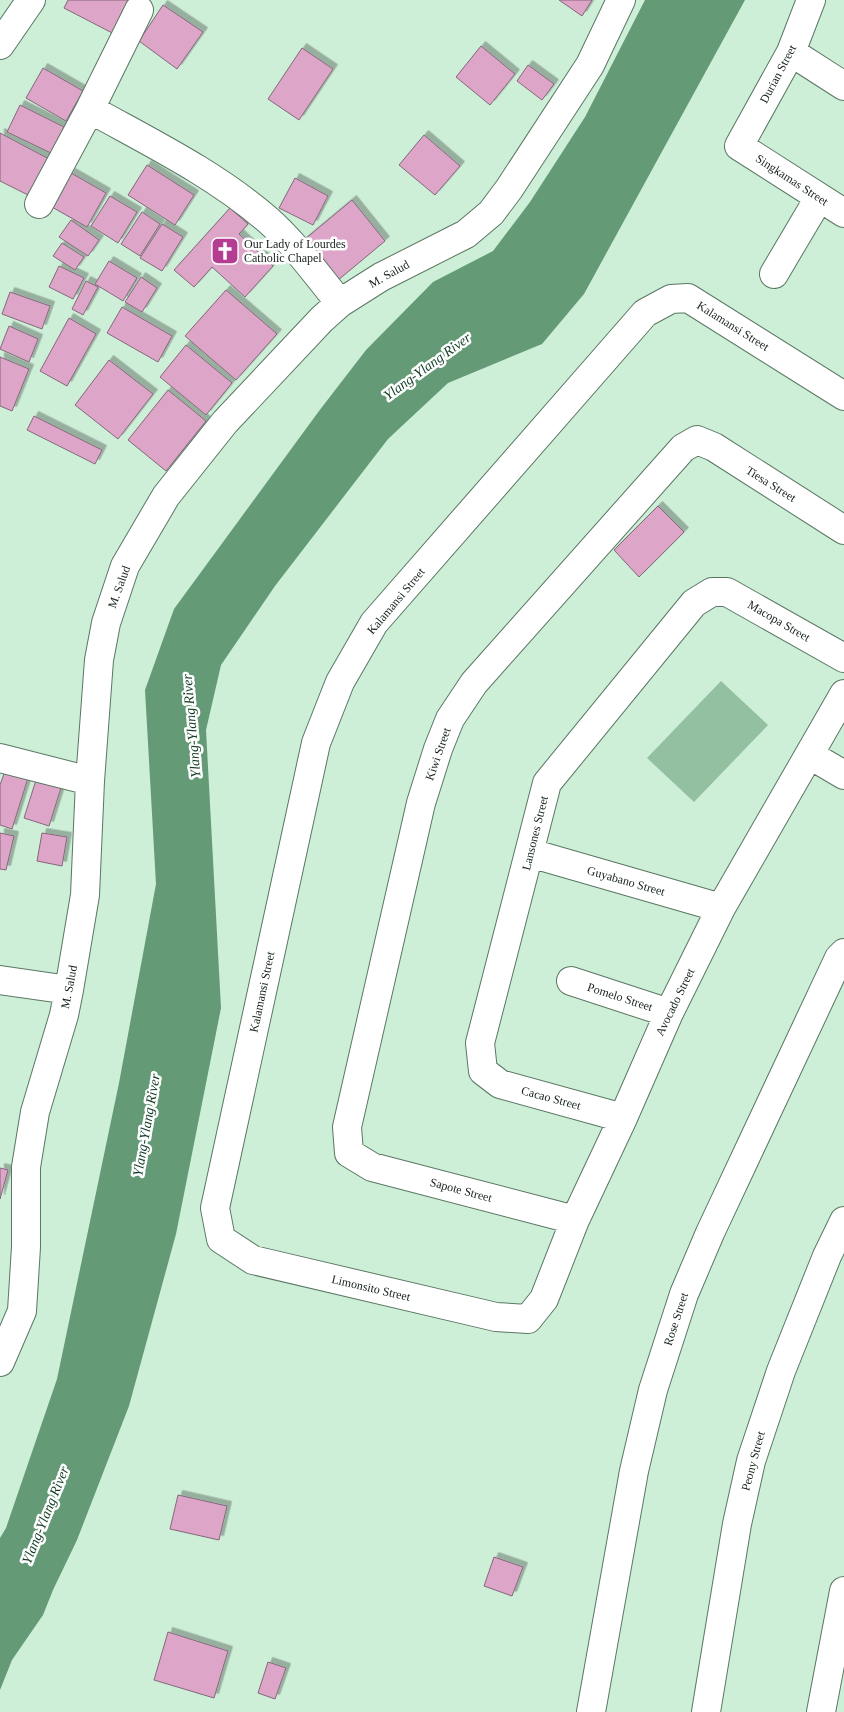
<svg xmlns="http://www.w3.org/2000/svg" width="844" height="1712" viewBox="0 0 844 1712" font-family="Georgia,serif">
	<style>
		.green { fill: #93c0a1 }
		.water { fill: #649a76 }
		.building { fill: #dda5c8; stroke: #85677a; filter: url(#shadow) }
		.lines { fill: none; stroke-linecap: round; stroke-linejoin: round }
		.minor-casing { stroke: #5a7763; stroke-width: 30 }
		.minor { stroke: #fff; stroke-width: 28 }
		.labels { text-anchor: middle; stroke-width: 5; stroke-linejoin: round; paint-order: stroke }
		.street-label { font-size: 12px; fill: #152119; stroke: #fff }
		.poi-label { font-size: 12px; fill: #152119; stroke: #fff; text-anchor: start }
		.water-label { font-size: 14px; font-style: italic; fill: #113d23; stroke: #fff }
	</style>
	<defs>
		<filter id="shadow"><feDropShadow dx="4.5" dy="-4.5" stdDeviation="0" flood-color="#0004"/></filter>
	</defs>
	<rect width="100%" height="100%" fill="#cdeed7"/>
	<path class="green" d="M 721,681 L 768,725 L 694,802 L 647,758 Z"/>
	<path class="water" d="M 645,0 L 745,0 L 584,294 L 542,344 L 448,383 L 388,439 L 275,586 L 221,665 L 206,730 L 221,1008 L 176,1234 L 129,1406 L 77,1540 L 53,1590 L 43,1615 L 12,1660 L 0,1690 L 0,1538 L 6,1528 L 57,1379 L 119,1083 L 156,884 L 145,690 L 174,609 L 319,411 L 366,350 L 433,282 L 493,251 L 530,202 L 585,117 Z"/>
	<path class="building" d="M 68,0 L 134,0 L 118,36 L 64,8 Z
		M 559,0 L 592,0 L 582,16 Z
		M 163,5 L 203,32 L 177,69 L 139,41 Z
		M 481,46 L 515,74 L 490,105 L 456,77 Z
		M 302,48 L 333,69 L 299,120 L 268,99 Z
		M 528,65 L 554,84 L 542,100 L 517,81 Z
		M 43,68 L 83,91 L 66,121 L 26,98 Z
		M 20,105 L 64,127 L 51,153 L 7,132 Z
		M 0,133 L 49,159 L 30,196 L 0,181 Z
		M 424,135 L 460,166 L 435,195 L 399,165 Z
		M 147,165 L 194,195 L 175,225 L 128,195 Z
		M 71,173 L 106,193 L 87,227 L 52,207 Z
		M 295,178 L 328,196 L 313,225 L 279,208 Z
		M 110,196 L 137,212 L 118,243 L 91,226 Z
		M 352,200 L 385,241 L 331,286 L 298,245 Z
		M 230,208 L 248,224 L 239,234 L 273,266 L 245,297 L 212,267 L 194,287 L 174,270 Z
		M 142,212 L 160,224 L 140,256 L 121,244 Z
		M 71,220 L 99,240 L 88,256 L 59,237 Z
		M 162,224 L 183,237 L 162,271 L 140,258 Z
		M 62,243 L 84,257 L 75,270 L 53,256 Z
		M 109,261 L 137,278 L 123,301 L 95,284 Z
		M 59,266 L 84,278 L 73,299 L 49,287 Z
		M 141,277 L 157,288 L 142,312 L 125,302 Z
		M 86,281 L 98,287 L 83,315 L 72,309 Z
		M 226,290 L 277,334 L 236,380 L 185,336 Z
		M 10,292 L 50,306 L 42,329 L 2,314 Z
		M 122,307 L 172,336 L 158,362 L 107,333 Z
		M 69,318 L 96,334 L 67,386 L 40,371 Z
		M 9,326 L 38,339 L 29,362 L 0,349 Z
		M 186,345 L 232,383 L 206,415 L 160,377 Z
		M 0,357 L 29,369 L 12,411 L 0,406 Z
		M 109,360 L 153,394 L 118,439 L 75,405 Z
		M 168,390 L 206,421 L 166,471 L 128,440 Z
		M 34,416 L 102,450 L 95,464 L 27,430 Z
		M 658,506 L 684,532 L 639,577 L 614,550 Z
		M 5,771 L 28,778 L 12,829 L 0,825 L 0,785 Z
		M 36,780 L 61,788 L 49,826 L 24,818 Z
		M 0,833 L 14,836 L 6,870 L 0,869 Z
		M 42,833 L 67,837 L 62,866 L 37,861 Z
		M 0,1168 L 8,1170 L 0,1199 Z
		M 178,1495 L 227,1506 L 219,1540 L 170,1529 Z
		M 494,1557 L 523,1567 L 512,1596 L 484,1586 Z
		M 168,1632 L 228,1651 L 214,1698 L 154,1680 Z
		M 268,1662 L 286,1668 L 275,1699 L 258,1693 Z"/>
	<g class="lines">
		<defs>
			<path id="minor" d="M 811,0 L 791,52 L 739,146 L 844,213
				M 0,45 L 31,0
				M 791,52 L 844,86
				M 90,109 C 151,143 215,174 268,220 C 295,244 317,275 340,303
				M 39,204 L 90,109 L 139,10
				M 774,274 L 819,198
				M 844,396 L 688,298 L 671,299 L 645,313 L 374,623 L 340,682 L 316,743 L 215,1208 L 221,1239 L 253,1260 L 496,1317 L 528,1319 L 544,1299 L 575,1220 L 623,1118 L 669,1013 L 721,908 L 844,694
				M 810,755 L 844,775
				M 0,758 L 90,781
				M 530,853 L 721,908
				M 0,980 L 69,990
				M 571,981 L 669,1013
				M 623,1118 L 500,1084 L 483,1071 L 480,1043 L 547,783 L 694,603 L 712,592 L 727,592 L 844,658
				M 575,1220 L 372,1167 L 349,1153 L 347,1127 L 421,803 L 438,749 L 450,719 L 474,683 L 683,448 L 697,440 L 714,447 L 844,530
				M 0,1362 L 22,1311 L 26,1247 L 26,1167 L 35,1112 L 64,1015 L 69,990 L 85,895 L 90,781 L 99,660 L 106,623 L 125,566 L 166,496 L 225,422 L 322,319 L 340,303 L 381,277 L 466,234 L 491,213 L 509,189 L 590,65 L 621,0
				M 591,1712 L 634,1471 L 653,1390 L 684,1294 L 710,1233 L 839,958 L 844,953
				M 706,1712 L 737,1524 L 751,1461 L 781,1371 L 827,1256 L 844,1221
				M 821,1712 L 844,1591"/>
		</defs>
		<use href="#minor" class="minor-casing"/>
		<use href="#minor" class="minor"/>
	</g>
	<defs>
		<symbol id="church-square" viewBox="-11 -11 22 22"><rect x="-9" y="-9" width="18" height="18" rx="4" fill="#b43d92" stroke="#fff"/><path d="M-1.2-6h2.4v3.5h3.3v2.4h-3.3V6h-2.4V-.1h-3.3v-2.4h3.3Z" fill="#fff"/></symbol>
	</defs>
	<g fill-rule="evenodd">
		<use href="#church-square" x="209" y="235" width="32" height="32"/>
	</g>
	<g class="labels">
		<g class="street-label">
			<text transform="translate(778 74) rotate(-62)" y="4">Durian Street</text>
			<text transform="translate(792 180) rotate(33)" y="4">Singkamas Street</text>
			<text transform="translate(389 274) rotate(-29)" y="4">M. Salud</text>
			<text transform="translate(733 326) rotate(32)" y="4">Kalamansi Street</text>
			<text transform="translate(771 484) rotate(32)" y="4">Tiesa Street</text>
			<text transform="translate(119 587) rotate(-70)" y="4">M. Salud</text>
			<text transform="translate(396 601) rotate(-50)" y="4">Kalamansi Street</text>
			<text transform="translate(779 621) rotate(30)" y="4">Macopa Street</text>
			<text transform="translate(438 754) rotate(-71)" y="4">Kiwi Street</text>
			<text transform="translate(535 833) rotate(-76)" y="4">Lansones Street</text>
			<text transform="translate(626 881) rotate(16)" y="4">Guyabano Street</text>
			<text transform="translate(69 987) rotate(-79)" y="4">M. Salud</text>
			<text transform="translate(262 992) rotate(-78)" y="4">Kalamansi Street</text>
			<text transform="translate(620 997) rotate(18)" y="4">Pomelo Street</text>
			<text transform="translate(675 1002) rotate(-64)" y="4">Avocado Street</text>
			<text transform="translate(551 1098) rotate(15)" y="4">Cacao Street</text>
			<text transform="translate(461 1190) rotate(15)" y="4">Sapote Street</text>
			<text transform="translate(371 1288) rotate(13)" y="4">Limonsito Street</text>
			<text transform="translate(676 1319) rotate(-72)" y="4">Rose Street</text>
			<text transform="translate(753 1461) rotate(-75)" y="4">Peony Street</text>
		</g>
		<g class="poi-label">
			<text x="244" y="248">Our Lady of Lourdes<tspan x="244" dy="14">Catholic Chapel</tspan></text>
		</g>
		<g class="water-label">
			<text transform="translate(427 366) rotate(-36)" y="5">Ylang-Ylang River</text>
			<text transform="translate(191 726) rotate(-95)" y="5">Ylang-Ylang River</text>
			<text transform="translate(146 1125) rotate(-80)" y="5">Ylang-Ylang River</text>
			<text transform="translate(45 1515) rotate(-68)" y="5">Ylang-Ylang River</text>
		</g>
	</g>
</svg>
